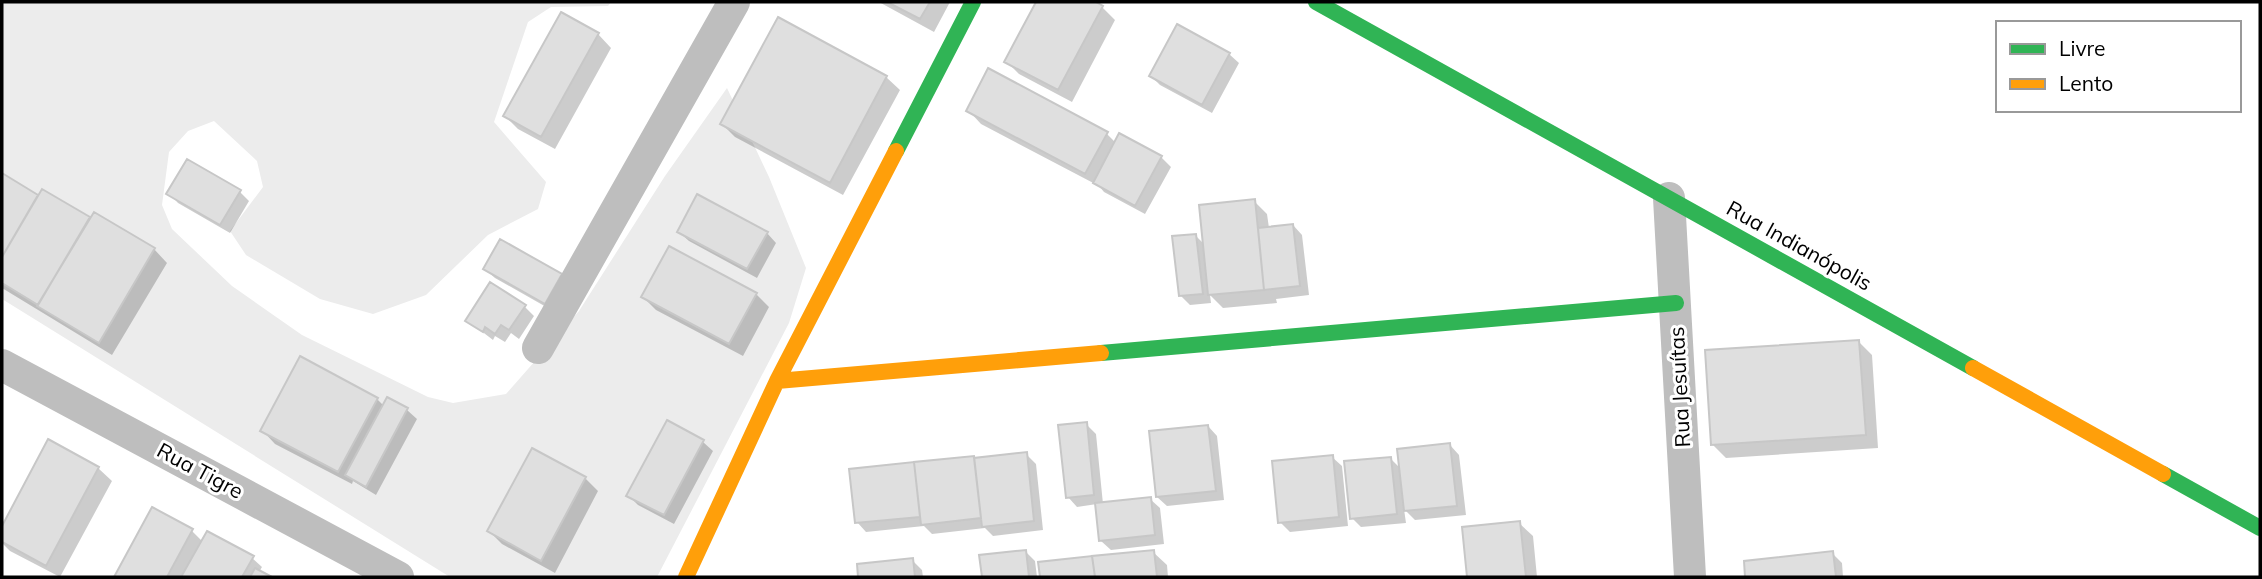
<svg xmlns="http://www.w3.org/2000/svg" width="2262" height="579" viewBox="0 0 2262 579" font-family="Mulish,sans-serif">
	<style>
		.green { fill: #ececec }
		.shadow { fill: #0003 }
		.building { fill: #dfdfdf; stroke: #c7c7c7; stroke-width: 2 }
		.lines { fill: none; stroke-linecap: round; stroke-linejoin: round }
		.street { stroke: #bebebe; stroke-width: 32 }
		.fast { stroke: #30b455; stroke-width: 16 }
		.slow { stroke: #ff9f0a; stroke-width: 16 }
		.labels { text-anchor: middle; stroke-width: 6; stroke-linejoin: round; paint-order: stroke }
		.street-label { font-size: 21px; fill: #000; stroke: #fff }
	</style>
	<rect width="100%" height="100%" fill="#fff"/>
	<path class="green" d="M 2,2 L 611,2 L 608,6 L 551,7 L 528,22 L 494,122 L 546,182 L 538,209 L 488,235 L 426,295 L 373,314 L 320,299 L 246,255 L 230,231 L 263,187 L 257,161 L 214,121 L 188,131 L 169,152 L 162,205 L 172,229 L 232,286 L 302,335 L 428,397 L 453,403 L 506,394 L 579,311 L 665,176 L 727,88 L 769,177 L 806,268 L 789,323 L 657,577 L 450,577 L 2,299 Z"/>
	<path class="shadow" d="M 879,2 L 950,2 L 934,32 Z
		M 1038,2 L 1092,2 L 1102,7 L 1115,20 L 1072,102 L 1019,74 L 1006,61 Z
		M 779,19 L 886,77 L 900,90 L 843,195 L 735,137 L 722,124 Z
		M 598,34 L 611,48 L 555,149 L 518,129 L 505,116 Z
		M 1229,54 L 1239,63 L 1212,113 L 1160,85 L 1151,76 Z
		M 968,110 L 1107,134 L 1116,143 L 1161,157 L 1171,167 L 1145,214 L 1104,192 L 1099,186 L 981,124 Z
		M 2,175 L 39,198 L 43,191 L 91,220 L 154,249 L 167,263 L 112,355 L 2,288 Z
		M 240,192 L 249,201 L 230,233 L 178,203 L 169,193 Z
		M 1254,201 L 1267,214 L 1269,228 L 1293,225 L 1302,235 L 1309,295 L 1276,299 L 1277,303 L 1223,308 L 1210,295 L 1211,303 L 1190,305 L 1181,296 L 1195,235 L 1205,245 Z
		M 679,232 L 767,233 L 776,243 L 757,278 L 689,241 Z
		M 485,269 L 561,275 L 555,312 L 495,278 Z
		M 756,294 L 769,307 L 743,356 L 656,310 L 643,297 Z
		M 524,306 L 534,316 L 519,339 L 511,333 L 505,342 L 495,336 L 493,340 L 467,320 Z
		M 1859,342 L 1872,355 L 1878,448 L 1726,458 L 1713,445 Z
		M 377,399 L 384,406 L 388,400 L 407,410 L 417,419 L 376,495 L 353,481 L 352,484 L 275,444 L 262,430 Z
		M 668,422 L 703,442 L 713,451 L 674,524 L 638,505 L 629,496 Z
		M 1086,424 L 1096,434 L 1103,504 L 1150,499 L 1160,508 L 1164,544 L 1111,550 L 1101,541 L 1097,504 L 1077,507 L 1068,497 Z
		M 1208,426 L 1217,436 L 1224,500 L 1167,506 L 1157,497 Z
		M 49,442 L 98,468 L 112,481 L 60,577 L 10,551 L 2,543 L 2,529 Z
		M 1450,445 L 1459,455 L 1466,515 L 1415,520 L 1404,509 L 1406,523 L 1361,527 L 1352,518 L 1390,458 L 1401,469 Z
		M 1026,454 L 1036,464 L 1043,530 L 993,536 L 985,528 L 932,534 L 924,526 L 866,532 L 857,522 L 851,471 Z
		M 1332,457 L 1342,466 L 1348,526 L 1290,532 L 1280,522 Z
		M 585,478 L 598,491 L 555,573 L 502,544 L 489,531 Z
		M 152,510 L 192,531 L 203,542 L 252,558 L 262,567 L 259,572 L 268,577 L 116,577 Z
		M 1519,523 L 1533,536 L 1537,577 L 1469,577 L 1464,529 Z
		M 1026,552 L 1035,561 L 1037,577 L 983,577 L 981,556 Z
		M 1153,552 L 1167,565 L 1168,577 L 1041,577 L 1040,563 Z
		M 1832,553 L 1842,563 L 1843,577 L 1747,577 L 1745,562 Z
		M 912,560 L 922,570 L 923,577 L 860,577 L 859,566 Z"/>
	<path class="building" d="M 887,2 L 930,2 L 920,19 Z
		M 1036,2 L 1096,2 L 1103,6 L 1058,90 L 1004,62 Z
		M 561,12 L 599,33 L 541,137 L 503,116 Z
		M 778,17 L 887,76 L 830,183 L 720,124 Z
		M 1177,24 L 1230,53 L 1202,105 L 1149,76 Z
		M 988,68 L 1108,132 L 1085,174 L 966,111 Z
		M 1119,133 L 1162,156 L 1135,206 L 1093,183 Z
		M 187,159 L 241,190 L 220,225 L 166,194 Z
		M 2,173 L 38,195 L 2,257 Z
		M 42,189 L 90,217 L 38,305 L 2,283 L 2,257 Z
		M 697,194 L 768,232 L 747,269 L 677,232 Z
		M 1255,199 L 1264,290 L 1208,295 L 1199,205 Z
		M 94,212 L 155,248 L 99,343 L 37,306 Z
		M 1293,224 L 1300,286 L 1264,290 L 1258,228 Z
		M 1196,234 L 1203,294 L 1179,296 L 1172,236 Z
		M 500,239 L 562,274 L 545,304 L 483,269 Z
		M 669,246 L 757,293 L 729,344 L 641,297 Z
		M 490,282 L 526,305 L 509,330 L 501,325 L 495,334 L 485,327 L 483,332 L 465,321 Z
		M 1859,340 L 1866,435 L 1711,445 L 1705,350 Z
		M 300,356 L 378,398 L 338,472 L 260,431 Z
		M 387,397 L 408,408 L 366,487 L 345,475 Z
		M 667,420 L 704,440 L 664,515 L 626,496 Z
		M 1087,422 L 1094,495 L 1066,498 L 1058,425 Z
		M 1208,425 L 1216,491 L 1156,497 L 1149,431 Z
		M 48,439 L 99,467 L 46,566 L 2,542 L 2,526 Z
		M 1450,443 L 1457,506 L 1404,511 L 1397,449 Z
		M 532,448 L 586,477 L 541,561 L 487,531 Z
		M 1027,452 L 1034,521 L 982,527 L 974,458 Z
		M 1333,455 L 1339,517 L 1278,523 L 1272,461 Z
		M 974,456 L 981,518 L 921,525 L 914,462 Z
		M 1391,457 L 1397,514 L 1350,519 L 1344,461 Z
		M 914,462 L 920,517 L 855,523 L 849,469 Z
		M 1151,497 L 1155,535 L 1099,541 L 1095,503 Z
		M 152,507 L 193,529 L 167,577 L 114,577 Z
		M 1520,521 L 1526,577 L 1467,577 L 1462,527 Z
		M 207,531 L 254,556 L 242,577 L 181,577 Z
		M 1026,550 L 1029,577 L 982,577 L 979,555 Z
		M 1154,550 L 1157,577 L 1095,577 L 1092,556 Z
		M 1833,551 L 1836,577 L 1745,577 L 1744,561 Z
		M 1092,556 L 1095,577 L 1040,577 L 1038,562 Z
		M 913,558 L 915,577 L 858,577 L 857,564 Z
		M 255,568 L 272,577 L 250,577 Z"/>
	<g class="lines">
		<path class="street" d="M 1669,198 L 1690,577
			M 538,348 L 734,2
			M 2,365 L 398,577"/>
		<path class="fast" d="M 1316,2 L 1973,368
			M 896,151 L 973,2
			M 1101,353 L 1676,303
			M 2163,474 L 2260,528"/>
		<path class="slow" d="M 1973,368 L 2163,474
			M 777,381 L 1101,353
			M 686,577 L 777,381 L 896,151"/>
	</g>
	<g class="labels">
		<g class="street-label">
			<text transform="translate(1799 246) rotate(29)" y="7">Rua Indianópolis</text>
			<text transform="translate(1680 387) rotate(-93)" y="7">Rua Jesuítas</text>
			<text transform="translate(200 471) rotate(28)" y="7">Rua Tigre</text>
		</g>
	</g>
	<rect width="2262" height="579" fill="none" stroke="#000000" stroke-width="7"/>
	<rect x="1996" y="21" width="245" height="91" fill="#ffffff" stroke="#999999" stroke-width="2"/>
	<rect x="2010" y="44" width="35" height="10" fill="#30b455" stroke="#999999" stroke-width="2"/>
	<text x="2059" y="56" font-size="21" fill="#000000">Livre</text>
	<rect x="2010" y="79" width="35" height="10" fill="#ff9f0a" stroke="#999999" stroke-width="2"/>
	<text x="2059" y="91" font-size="21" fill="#000000">Lento</text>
</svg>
